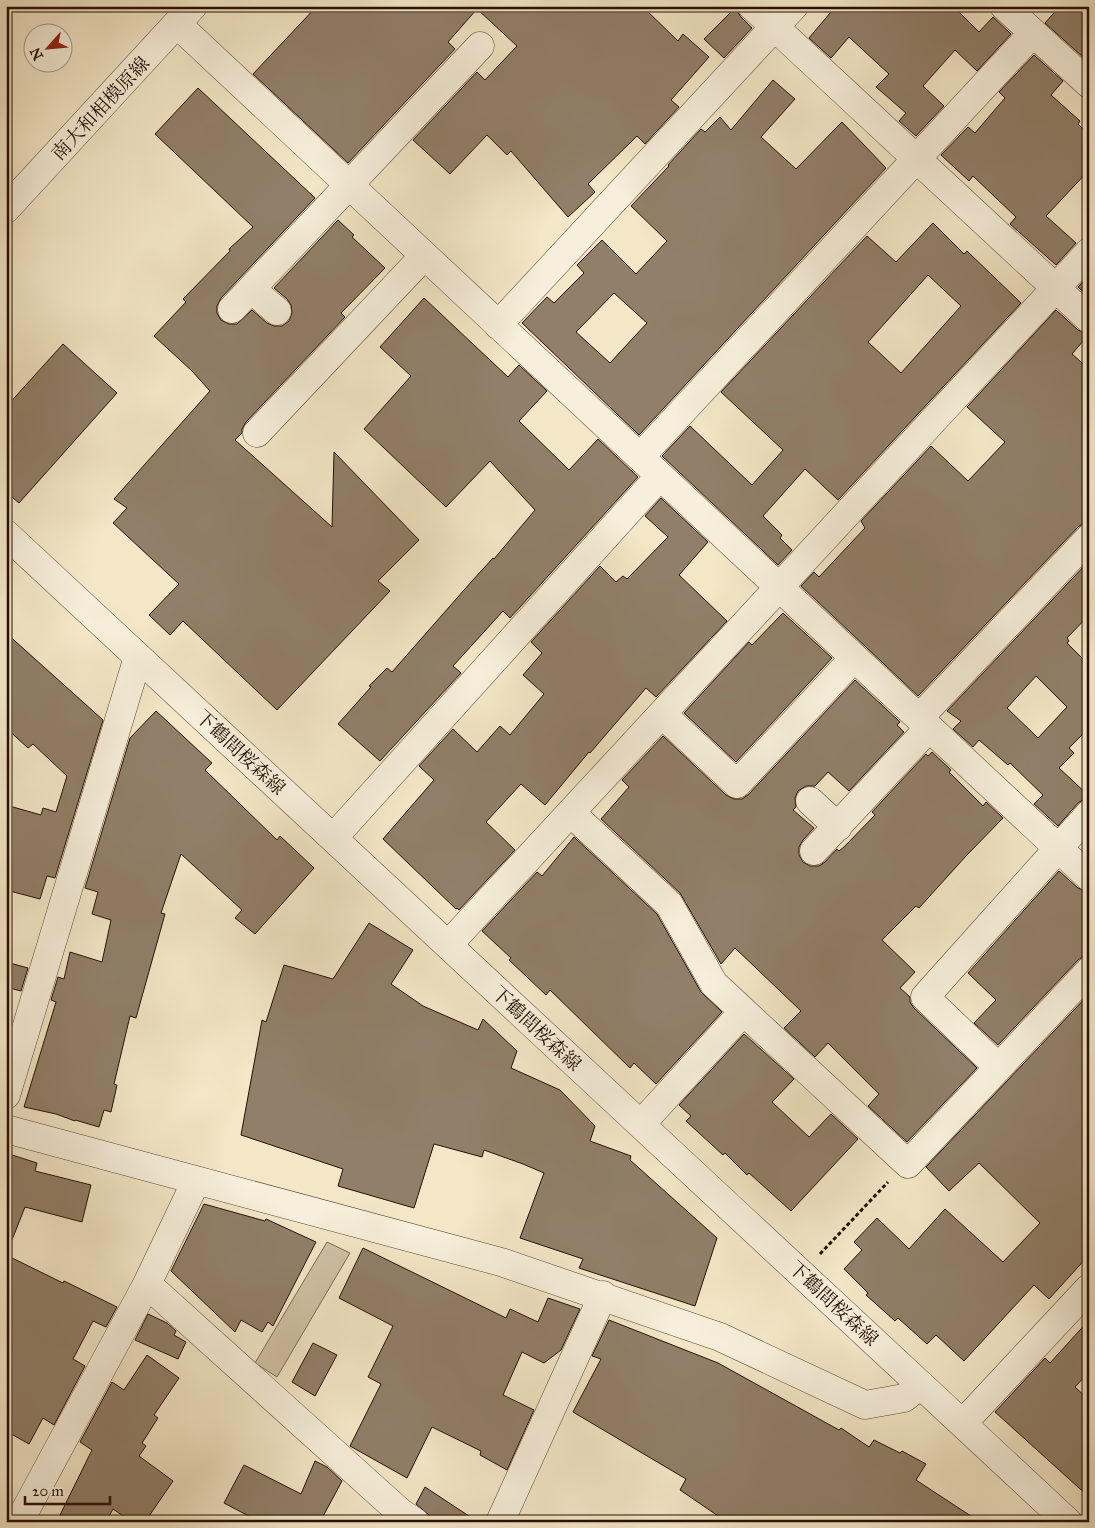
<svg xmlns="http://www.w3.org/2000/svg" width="1095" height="1528" viewBox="0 0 1095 1528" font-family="'IM FELL Great Primer','Noto Serif JP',serif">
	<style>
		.green { fill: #d0c2a6; stroke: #7c6855 }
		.building { fill: #917f69; stroke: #270f04; fill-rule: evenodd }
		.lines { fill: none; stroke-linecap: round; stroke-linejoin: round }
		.minor-casing { stroke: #5a4535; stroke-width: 29 }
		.path { stroke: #270f04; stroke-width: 3; stroke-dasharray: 4 2.5; stroke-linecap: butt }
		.minor { stroke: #f7efdb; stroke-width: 28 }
		.labels { text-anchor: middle; stroke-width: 4.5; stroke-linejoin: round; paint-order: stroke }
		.street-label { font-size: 19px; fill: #270f04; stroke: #f7efdb }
	</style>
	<rect width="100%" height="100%" fill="#f3e7c7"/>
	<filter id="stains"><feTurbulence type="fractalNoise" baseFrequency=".004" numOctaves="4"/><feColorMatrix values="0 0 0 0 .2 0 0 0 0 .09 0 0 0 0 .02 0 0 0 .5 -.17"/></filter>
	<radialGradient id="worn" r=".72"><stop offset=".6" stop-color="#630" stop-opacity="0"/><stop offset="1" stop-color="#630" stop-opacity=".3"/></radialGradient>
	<path class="green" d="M 327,1242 L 350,1253 L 277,1377 L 255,1363 Z"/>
	<path class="building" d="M 317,6 L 642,6 L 678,41 L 683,34 L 709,57 L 671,100 L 679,107 L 645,144 L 637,136 L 588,184 L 595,192 L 568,217 L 511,151 L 507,155 L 487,135 L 450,174 L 413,140 L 477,72 L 485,80 L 517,46 L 477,9 L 448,42 L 455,49 L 348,163 L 253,74 Z
		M 737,6 L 737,11 L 741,17 L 752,28 L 724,58 L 704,39 Z
		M 836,6 L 953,6 L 979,32 L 993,17 L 1011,34 L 977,71 L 955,50 L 923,86 L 944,106 L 916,136 L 899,121 L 906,113 L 876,87 L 889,74 L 849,37 L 831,58 L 809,38 Z
		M 1060,6 L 1089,6 L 1089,53 L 1084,58 L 1045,23 Z
		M 1034,55 L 1063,81 L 1051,95 L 1080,121 L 1078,124 L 1089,135 L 1089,170 L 1046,216 L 1076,243 L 1056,265 L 1010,224 L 1016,217 L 973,176 L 969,181 L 941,155 L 968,127 L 975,133 L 1005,98 L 999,92 Z
		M 773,80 L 795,99 L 761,137 L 796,169 L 842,122 L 886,168 L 639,435 L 522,323 L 547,297 L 554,303 L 584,273 L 577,265 L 602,240 L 636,274 L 667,241 L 631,206 L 669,166 L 668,165 L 701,129 L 705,132 L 720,117 L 731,130 ZM 614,293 L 647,323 L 610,363 L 576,332 Z
		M 198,88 L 315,198 L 221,298 L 217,306 L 217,313 L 221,320 L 229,324 L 237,324 L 252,310 L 267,323 L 274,326 L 282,326 L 289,321 L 292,313 L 291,305 L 287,299 L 274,288 L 338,220 L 354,235 L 352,237 L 385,268 L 341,313 L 345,317 L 246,422 L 242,429 L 242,433 L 235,440 L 332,527 L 334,452 L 419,540 L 378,581 L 390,591 L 277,710 L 183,621 L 170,635 L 149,615 L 179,584 L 113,523 L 127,508 L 114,499 L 210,391 L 192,371 L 154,336 L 186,302 L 183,299 L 230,251 L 229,249 L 253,227 L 155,134 Z
		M 933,223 L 964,254 L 967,251 L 1021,303 L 838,500 L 805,469 L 763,516 L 782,535 L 780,538 L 792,550 L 778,565 L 662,456 L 690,426 L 752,485 L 783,450 L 721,392 L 867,236 L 896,262 ZM 928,275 L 961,306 L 901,373 L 868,342 Z
		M 1089,275 L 1089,297 L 1078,287 Z
		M 424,298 L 508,377 L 519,365 L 547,391 L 519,421 L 569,470 L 598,439 L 638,477 L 510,618 L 503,611 L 453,666 L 461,673 L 380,761 L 338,724 L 371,687 L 369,686 L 387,668 L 392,672 L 472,581 L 493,558 L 494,559 L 535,510 L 490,461 L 446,507 L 364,429 L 411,376 L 380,347 Z
		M 1056,310 L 1078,330 L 1089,334 L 1072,354 L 1089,369 L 1089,523 L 1084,523 L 1078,527 L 918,696 L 801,586 L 814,572 L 819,577 L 834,561 L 865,528 L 861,521 L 931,446 L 968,481 L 1005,442 L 967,407 Z
		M 63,344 L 117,393 L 19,503 L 6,492 L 6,407 Z
		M 661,498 L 708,542 L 679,575 L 727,621 L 656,697 L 646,688 L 590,753 L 589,752 L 545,805 L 521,784 L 486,822 L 515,850 L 459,910 L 457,908 L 456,909 L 383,839 L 434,780 L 419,766 L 453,729 L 477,752 L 500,726 L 510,735 L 544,694 L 523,675 L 542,653 L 531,642 L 600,566 L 616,582 L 623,576 L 627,579 L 668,537 L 645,516 Z
		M 1088,562 L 1089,615 L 1067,638 L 1069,641 L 1067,643 L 1089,665 L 1089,728 L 1069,748 L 1074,753 L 1059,768 L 1089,796 L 1089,799 L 1084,799 L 1078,803 L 1058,826 L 1034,804 L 1043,795 L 1010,763 L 1008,765 L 979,740 L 973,747 L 953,729 L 961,721 L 947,711 ZM 1036,676 L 1067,707 L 1038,738 L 1007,708 Z
		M 783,613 L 832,658 L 736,762 L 684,713 L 749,642 L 752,645 Z
		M 6,633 L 103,720 L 55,878 L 47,876 L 40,899 L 6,890 L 6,805 L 41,815 L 43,808 L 56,812 L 67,776 L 33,744 L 28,748 L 6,728 Z
		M 855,680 L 900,722 L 897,725 L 904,732 L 849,791 L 828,772 L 815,786 L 806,786 L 798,791 L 795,798 L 796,807 L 793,810 L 814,828 L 803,840 L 799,847 L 799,855 L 803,862 L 810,866 L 819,866 L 825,862 L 837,849 L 839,851 L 844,847 L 875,815 L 872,812 L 926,754 L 928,756 L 932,752 L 951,770 L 949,772 L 983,806 L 986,802 L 1003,818 L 966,856 L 919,908 L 916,906 L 882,940 L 915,972 L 900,988 L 910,997 L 910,1002 L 914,1008 L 977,1068 L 907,1142 L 868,1106 L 879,1094 L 828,1043 L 815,1057 L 784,1028 L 801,1011 L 735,948 L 721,964 L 680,893 L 601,819 L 629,787 L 622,780 L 663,736 L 726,795 L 734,799 L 742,799 L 748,795 Z
		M 156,711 L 212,763 L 205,770 L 277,840 L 280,836 L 314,868 L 255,934 L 235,918 L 242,910 L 181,854 L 161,913 L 165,914 L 136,1018 L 130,1016 L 114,1084 L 117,1085 L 111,1112 L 104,1110 L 99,1127 L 75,1120 L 75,1121 L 56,1114 L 24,1107 L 56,1002 L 51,1000 L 58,977 L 64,979 L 70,952 L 102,962 L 111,920 L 92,914 L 98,892 L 85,888 L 130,738 Z
		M 574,837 L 657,914 L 701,992 L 722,1012 L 656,1084 L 634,1063 L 630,1068 L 550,990 L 546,995 L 509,960 L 511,958 L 482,931 L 537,872 L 542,876 Z
		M 1059,871 L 1078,888 L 1089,892 L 1089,956 L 1084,956 L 1078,960 L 998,1045 L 974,1023 L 996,1000 L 968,973 Z
		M 369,923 L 413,950 L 391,984 L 423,1006 L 478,1030 L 483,1019 L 517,1051 L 511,1068 L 560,1090 L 595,1126 L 590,1141 L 631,1156 L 630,1160 L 717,1238 L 695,1306 L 579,1268 L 583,1259 L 520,1238 L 544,1173 L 523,1164 L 484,1150 L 482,1157 L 434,1144 L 414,1208 L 338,1186 L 343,1169 L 241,1135 L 262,1020 L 266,1022 L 284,965 L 333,979 Z
		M 6,962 L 28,968 L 21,991 L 6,987 Z
		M 1089,994 L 1089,1255 L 1049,1299 L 1034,1285 L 964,1361 L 936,1335 L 927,1344 L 898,1318 L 895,1321 L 866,1295 L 868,1293 L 844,1269 L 862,1250 L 854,1242 L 877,1218 L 909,1249 L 945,1209 L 1003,1262 L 1040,1223 L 979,1163 L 949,1191 L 926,1167 Z
		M 744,1034 L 794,1079 L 772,1102 L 809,1137 L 831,1114 L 858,1139 L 791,1211 L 749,1173 L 747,1175 L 725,1153 L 723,1155 L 686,1121 L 691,1116 L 679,1105 Z
		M 6,1153 L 37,1163 L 35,1171 L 91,1185 L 82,1222 L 25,1207 L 8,1250 L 6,1249 Z
		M 204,1204 L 265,1221 L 266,1219 L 316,1242 L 273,1326 L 268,1322 L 262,1332 L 241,1320 L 235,1332 L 171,1271 Z
		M 363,1248 L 506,1318 L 510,1309 L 538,1322 L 548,1298 L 580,1309 L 561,1350 L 544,1363 L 522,1352 L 503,1395 L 534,1410 L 507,1470 L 480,1455 L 481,1451 L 432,1427 L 407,1478 L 350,1446 L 381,1384 L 368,1377 L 393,1326 L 339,1298 Z
		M 6,1255 L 63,1283 L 64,1281 L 117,1307 L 106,1327 L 93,1321 L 73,1359 L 85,1366 L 54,1425 L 43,1418 L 29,1444 L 6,1431 Z
		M 148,1314 L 167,1323 L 176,1331 L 174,1335 L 186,1342 L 178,1359 L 135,1340 Z
		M 609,1320 L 718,1363 L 839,1430 L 841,1428 L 869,1447 L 874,1440 L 900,1453 L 902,1451 L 926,1464 L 916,1480 L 980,1522 L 727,1522 L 680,1490 L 686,1479 L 573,1412 L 601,1359 L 592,1356 Z
		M 1089,1320 L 1089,1372 L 1075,1387 L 1089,1400 L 1089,1497 L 995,1412 L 1045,1358 L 1050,1363 Z
		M 313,1343 L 337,1355 L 315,1396 L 292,1382 Z
		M 147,1355 L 179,1378 L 154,1415 L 158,1418 L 142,1443 L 146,1446 L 139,1456 L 173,1481 L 145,1522 L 132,1522 L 113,1509 L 106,1522 L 73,1522 L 60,1515 L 92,1450 L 80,1442 L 112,1382 L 124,1390 Z
		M 315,1461 L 327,1467 L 342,1481 L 320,1522 L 260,1522 L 224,1503 L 244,1465 L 301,1494 Z
		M 425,1487 L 478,1522 L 430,1522 L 429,1515 L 416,1504 Z"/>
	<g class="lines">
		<defs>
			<path id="minor" d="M 752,6 L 1089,319
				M 1004,6 L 1089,84
				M 177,24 L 1089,877
				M 6,209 L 193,6
				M 251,289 L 277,311
				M 232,309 L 480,46
				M 498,325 L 794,6
				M 257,433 L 424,256
				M 640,457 L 1033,33
				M 6,534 L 1068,1522
				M 662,714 L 737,784 L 854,658
				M 919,718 L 1089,538
				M 810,801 L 838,827
				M 571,813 L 669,904 L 714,984 L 908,1164 L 1089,971
				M 333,838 L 660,476
				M 814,851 L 929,728
				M 448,945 L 1089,252
				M 998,1067 L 925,997 L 1089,814
				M 6,1095 L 138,657
				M 641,1124 L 743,1012
				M 6,1129 L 501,1262 L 720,1337 L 865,1405 L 904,1398 L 921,1385
				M 147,1284 L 400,1512 L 415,1522
				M 963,1423 L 1089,1288
				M 19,1522 L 147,1284 L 196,1181
				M 500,1522 L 603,1295"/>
		</defs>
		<use href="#minor" class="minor-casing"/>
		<path class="path" d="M 820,1254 L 888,1182"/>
		<use href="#minor" class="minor"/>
	</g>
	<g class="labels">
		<g class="street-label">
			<text transform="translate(100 108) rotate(-47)" y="7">南大和相模原線</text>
			<text transform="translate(241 752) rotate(43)" y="7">下鶴間桜森線</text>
			<text transform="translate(537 1028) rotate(43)" y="7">下鶴間桜森線</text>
			<text transform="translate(834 1303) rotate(43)" y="7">下鶴間桜森線</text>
		</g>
	</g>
	<rect width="1095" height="1528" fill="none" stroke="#f3e7c7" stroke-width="25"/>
	<rect x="8" y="8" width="1080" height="1513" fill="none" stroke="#270f04" stroke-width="2.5"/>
	<rect x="12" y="12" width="1070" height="1503" fill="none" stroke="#270f04"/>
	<g transform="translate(48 48) rotate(243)"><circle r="24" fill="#f7efdb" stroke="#a49585"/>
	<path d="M0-4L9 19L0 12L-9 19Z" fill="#8f2418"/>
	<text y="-8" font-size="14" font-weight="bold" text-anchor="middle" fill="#270f04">N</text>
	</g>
	<path d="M25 1496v8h85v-8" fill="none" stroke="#270f04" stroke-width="2.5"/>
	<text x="32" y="1496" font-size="15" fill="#270f04" stroke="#f7efdb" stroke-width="4" paint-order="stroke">20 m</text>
	<rect width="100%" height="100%" filter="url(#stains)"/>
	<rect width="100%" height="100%" fill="url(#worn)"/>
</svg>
